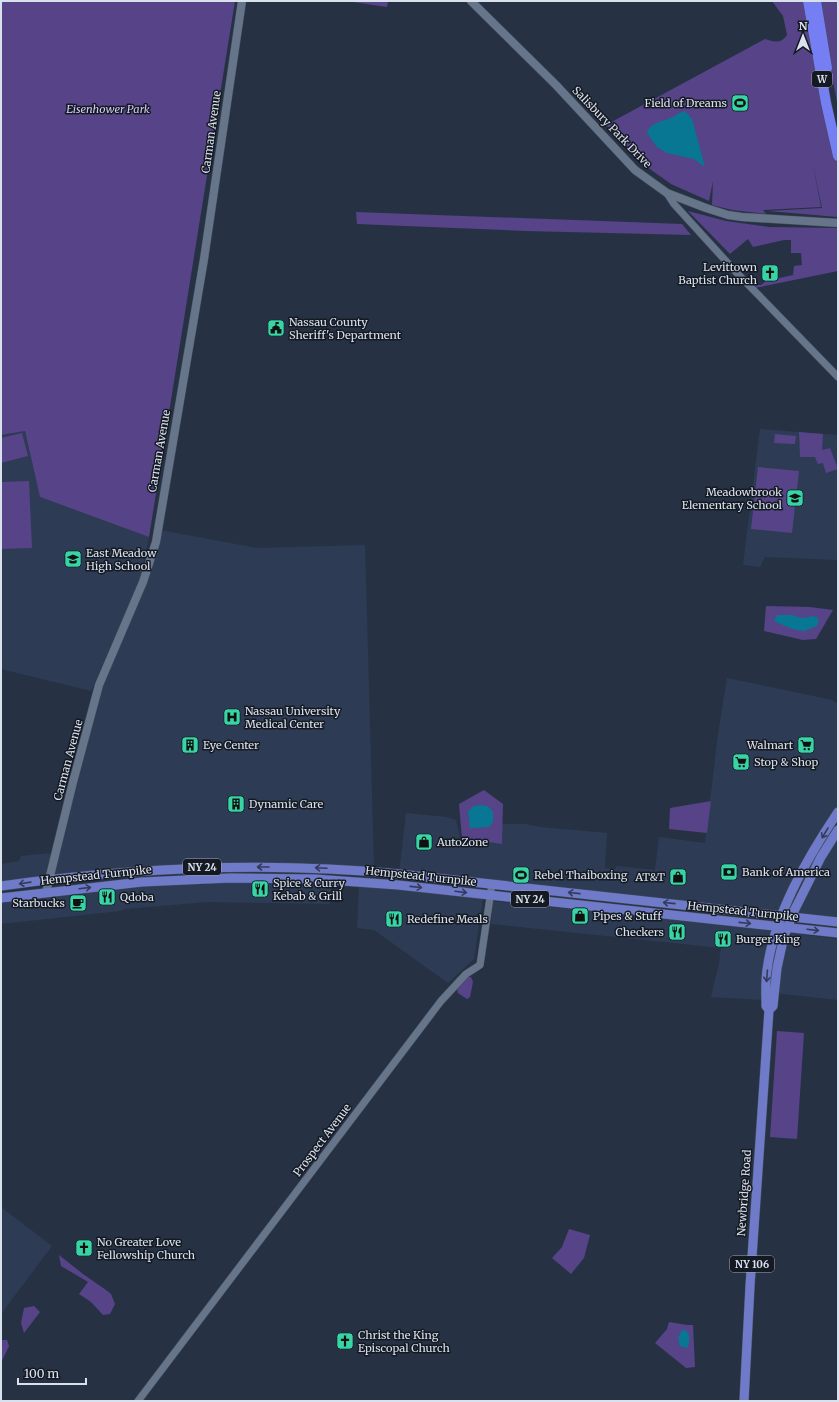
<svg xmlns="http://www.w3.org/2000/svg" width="839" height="1402" viewBox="0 0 839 1402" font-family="Merriweather,serif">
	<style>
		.built { fill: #2d3c54 }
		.green { fill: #574388 }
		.water { fill: #077794 }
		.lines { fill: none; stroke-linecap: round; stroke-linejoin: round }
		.tertiary-casing { stroke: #434d5d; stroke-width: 8 }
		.secondary-casing { stroke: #434d5d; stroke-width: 9 }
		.primary-casing { stroke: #434d5d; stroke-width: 10 }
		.motorway-casing { stroke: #434d5d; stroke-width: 11 }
		.tertiary { stroke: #67758a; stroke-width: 7 }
		.secondary { stroke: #67758a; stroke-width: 8 }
		.primary { stroke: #6f7ac8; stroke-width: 9 }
		.motorway { stroke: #757ef2; stroke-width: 10 }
		.oneway { stroke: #343b5c }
		.labels { text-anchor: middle; stroke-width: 3; stroke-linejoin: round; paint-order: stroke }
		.shield { fill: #141922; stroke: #9ea5b0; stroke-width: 1 }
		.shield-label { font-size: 10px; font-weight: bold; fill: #d9e1ed }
		.poi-label { font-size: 11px; fill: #d9e1ed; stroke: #141922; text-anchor: start }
		.park-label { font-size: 11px; font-style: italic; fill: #d6cdf8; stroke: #141922 }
		.street-label { font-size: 11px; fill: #d9e1ed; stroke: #141922 }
	</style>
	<rect width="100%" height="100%" fill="#263244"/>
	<path class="built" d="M 760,429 L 838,435 L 838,560 L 765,557 L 760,567 L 743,565 Z
		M 25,431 L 40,497 L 149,537 L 140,581 L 91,691 L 1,669 L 1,435 Z
		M 160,530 L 257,548 L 365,545 L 374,869 L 54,877 L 85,743 L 101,692 Z
		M 727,678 L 832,700 L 838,704 L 838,807 L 796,879 L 781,915 L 399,874 L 406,813 L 446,817 L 456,820 L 460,838 L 498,843 L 498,824 L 525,824 L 540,827 L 607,833 L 605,868 L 616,869 L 616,866 L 655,870 L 659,837 L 705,843 L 718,734 Z
		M 838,837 L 838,918 L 798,914 L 815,877 Z
		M 52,853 L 45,879 L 1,886 L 1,864 L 19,861 L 21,856 Z
		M 210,883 L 270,883 L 331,885 L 330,904 L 207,902 L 125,909 L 120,911 L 1,924 L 1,903 L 148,886 L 194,884 L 202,885 Z
		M 359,885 L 483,898 L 474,959 L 448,983 L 374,930 L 357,928 Z
		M 493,901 L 733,926 L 838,939 L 838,1000 L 765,992 L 764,1000 L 711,997 L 719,963 L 721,948 L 491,924 Z
		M 1,1207 L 52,1246 L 1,1314 Z"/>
	<path class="green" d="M 1,1 L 235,1 L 149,537 L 40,497 L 25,431 L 1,435 Z
		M 346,1 L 388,1 L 387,7 Z
		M 772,1 L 805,1 L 838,165 L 838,217 L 768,211 L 822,208 L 813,165 L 821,207 L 763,210 L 766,214 L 732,210 L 712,205 L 713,181 L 709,201 L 671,184 L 640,162 L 606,125 L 765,39 C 774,42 781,44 787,35 L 783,16 Z
		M 819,1 L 838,1 L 838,107 L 829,61 Z
		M 688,211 L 726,221 L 769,227 L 838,228 L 838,271 L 755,288 L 754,285 L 761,285 L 766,281 L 793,275 L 794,266 L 802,265 L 801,253 L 791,253 L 791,240 L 784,240 L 753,247 L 748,239 L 730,254 Z
		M 356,212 L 682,224 L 691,235 L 526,231 L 357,224 Z
		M 799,432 L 823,434 L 822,450 L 830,448 L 838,469 L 826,473 L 823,463 L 818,464 L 815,457 L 800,457 Z
		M 22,433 L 28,456 L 1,463 L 1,438 Z
		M 775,434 L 796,436 L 795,444 L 774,443 Z
		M 758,467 L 799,471 L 792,533 L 751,529 Z
		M 29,481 L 32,548 L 1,549 L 1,482 Z
		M 766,606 L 810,607 L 833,610 L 816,639 L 803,640 L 764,631 Z
		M 484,790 L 503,804 L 502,844 L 462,838 L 459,804 Z
		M 711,801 L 707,833 L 669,829 L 670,808 Z
		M 467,977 L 471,977 L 473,982 L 470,997 L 467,999 L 458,993 L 457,989 Z
		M 777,1031 L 804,1033 L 797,1139 L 770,1137 Z
		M 569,1229 L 590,1235 L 584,1258 L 571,1274 L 552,1258 L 562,1247 Z
		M 59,1255 L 83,1274 L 106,1290 L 111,1294 L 115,1304 L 110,1314 L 103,1315 L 91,1302 L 79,1294 L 88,1282 L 61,1266 Z
		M 34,1306 L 40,1312 L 24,1333 L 21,1323 L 24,1308 Z
		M 669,1322 L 687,1325 L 693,1325 L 695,1367 L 686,1368 L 655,1343 L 667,1329 Z
		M 1,1340 L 7,1340 L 9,1346 L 1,1363 Z"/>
	<path class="water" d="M 685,111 L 692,119 L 705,167 L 694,159 L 667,153 L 657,147 L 647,133 C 651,122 661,122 671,118 C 677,115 678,113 685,111 Z
		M 777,615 L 792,615 L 803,618 L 814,616 L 819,619 L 817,626 L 804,631 L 792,629 L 774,621 Z
		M 481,805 L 488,806 L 493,812 L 493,822 L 489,827 L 470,828 L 468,811 L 474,806 Z
		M 682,1330 L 687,1331 C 690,1335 690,1344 687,1348 L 680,1346 L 678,1338 Z"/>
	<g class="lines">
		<defs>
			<path id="tertiary" d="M 667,193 L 674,204 L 735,271 L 838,377
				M 138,1401 L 441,1001 L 466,974 L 480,965 L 492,884"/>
			<path id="secondary" d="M 471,1 L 556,85 L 635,170 L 667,193 L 706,208 L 728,215 L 742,217 L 838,223
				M 46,892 L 73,782 L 99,685 L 143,582 L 156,542 L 204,259 L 242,1"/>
			<path id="primary" d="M 1,886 C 135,867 264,861 399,874 L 838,922
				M 1,898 L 142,882 L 230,878 L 315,879 L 398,885 L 838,933
				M 769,1010 L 766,1006 C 766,994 765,982 767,970 C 774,915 807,858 838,812
				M 744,1401 L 750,1286 L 769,1010 L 773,1006 L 777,968 L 784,936 L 793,913 L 821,857 L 838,830"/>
			<path id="motorway" d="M 808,1 L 826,103 L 838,156
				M 816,1 L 827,68"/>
		</defs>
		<use href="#tertiary" class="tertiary-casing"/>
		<use href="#secondary" class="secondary-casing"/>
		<use href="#primary" class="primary-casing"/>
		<use href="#motorway" class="motorway-casing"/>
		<use href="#tertiary" class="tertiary"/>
		<use href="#secondary" class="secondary"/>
		<use href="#primary" class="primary"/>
		<use href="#motorway" class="motorway"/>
	</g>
	<defs><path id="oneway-shaft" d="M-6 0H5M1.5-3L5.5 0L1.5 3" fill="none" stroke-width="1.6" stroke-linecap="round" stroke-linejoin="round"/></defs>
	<g class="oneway">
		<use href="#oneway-shaft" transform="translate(825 833) rotate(121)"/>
		<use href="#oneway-shaft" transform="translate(263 867) rotate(-180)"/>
		<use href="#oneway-shaft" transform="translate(321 868) rotate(-177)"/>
		<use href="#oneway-shaft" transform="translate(25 883) rotate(172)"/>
		<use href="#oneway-shaft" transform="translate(416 887) rotate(6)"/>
		<use href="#oneway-shaft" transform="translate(85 888) rotate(-7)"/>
		<use href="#oneway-shaft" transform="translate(461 892) rotate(7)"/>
		<use href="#oneway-shaft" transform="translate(574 893) rotate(-174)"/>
		<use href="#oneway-shaft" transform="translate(669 903) rotate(-174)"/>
		<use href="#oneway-shaft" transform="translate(745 923) rotate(6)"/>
		<use href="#oneway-shaft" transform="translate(813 930) rotate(7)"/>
		<use href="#oneway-shaft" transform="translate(767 976) rotate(94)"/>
	</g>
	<defs>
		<symbol id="stadium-square" viewBox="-11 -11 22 22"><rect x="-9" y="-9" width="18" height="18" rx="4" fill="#38d4a6" stroke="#141922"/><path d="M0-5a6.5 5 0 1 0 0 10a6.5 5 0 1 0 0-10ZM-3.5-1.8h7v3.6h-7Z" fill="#111"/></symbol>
		<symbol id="church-square" viewBox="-11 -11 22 22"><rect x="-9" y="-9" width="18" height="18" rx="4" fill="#38d4a6" stroke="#141922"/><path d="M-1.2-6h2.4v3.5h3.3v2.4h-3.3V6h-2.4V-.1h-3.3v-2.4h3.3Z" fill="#111"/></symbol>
		<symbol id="civic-square" viewBox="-11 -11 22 22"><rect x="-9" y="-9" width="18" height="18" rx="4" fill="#38d4a6" stroke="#141922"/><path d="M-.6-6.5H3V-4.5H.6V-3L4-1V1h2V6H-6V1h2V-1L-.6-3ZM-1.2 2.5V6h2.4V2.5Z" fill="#111"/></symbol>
		<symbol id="school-square" viewBox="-11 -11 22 22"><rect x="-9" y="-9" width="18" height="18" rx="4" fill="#38d4a6" stroke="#141922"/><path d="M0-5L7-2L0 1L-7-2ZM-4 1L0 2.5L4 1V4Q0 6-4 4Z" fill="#111"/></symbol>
		<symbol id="hospital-square" viewBox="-11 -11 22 22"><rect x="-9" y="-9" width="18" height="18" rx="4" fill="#38d4a6" stroke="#141922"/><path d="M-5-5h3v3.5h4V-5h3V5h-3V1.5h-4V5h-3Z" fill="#111"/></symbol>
		<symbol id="building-square" viewBox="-11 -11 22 22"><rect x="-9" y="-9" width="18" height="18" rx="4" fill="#38d4a6" stroke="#141922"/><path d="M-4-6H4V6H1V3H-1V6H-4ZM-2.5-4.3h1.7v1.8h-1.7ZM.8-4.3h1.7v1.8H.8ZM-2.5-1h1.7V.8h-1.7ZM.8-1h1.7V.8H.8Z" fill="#111"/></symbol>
		<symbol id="supermarket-square" viewBox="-11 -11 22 22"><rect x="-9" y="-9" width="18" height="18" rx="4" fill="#38d4a6" stroke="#141922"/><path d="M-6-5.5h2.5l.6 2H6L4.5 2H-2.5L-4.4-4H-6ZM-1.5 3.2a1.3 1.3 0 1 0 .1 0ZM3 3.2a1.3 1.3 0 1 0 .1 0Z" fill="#111"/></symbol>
		<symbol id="shop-square" viewBox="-11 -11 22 22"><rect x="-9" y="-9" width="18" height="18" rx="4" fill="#38d4a6" stroke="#141922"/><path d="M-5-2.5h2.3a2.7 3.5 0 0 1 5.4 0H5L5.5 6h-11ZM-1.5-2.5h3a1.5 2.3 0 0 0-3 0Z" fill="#111"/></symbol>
		<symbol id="bank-square" viewBox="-11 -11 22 22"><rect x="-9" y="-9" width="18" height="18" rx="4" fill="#38d4a6" stroke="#141922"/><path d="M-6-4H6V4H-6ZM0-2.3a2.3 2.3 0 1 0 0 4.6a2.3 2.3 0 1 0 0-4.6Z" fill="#111"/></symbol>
		<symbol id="restaurant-square" viewBox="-11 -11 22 22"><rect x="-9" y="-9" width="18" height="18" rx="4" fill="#38d4a6" stroke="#141922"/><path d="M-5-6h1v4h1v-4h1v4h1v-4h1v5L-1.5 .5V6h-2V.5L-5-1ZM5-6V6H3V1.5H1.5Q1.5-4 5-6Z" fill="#111"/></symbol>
		<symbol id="cafe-square" viewBox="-11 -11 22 22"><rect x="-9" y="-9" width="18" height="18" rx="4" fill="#38d4a6" stroke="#141922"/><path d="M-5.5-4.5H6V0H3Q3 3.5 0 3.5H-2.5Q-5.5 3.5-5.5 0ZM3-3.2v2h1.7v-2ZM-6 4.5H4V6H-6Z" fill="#111"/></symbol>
	</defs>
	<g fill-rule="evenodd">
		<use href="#stadium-square" x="730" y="93" width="20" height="20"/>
		<use href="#church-square" x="760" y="263" width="20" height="20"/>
		<use href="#civic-square" x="266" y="318" width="20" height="20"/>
		<use href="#school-square" x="785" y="488" width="20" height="20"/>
		<use href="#school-square" x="63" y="549" width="20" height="20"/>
		<use href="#hospital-square" x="222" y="707" width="20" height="20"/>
		<use href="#building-square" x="180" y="735" width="20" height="20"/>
		<use href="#supermarket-square" x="796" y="735" width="20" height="20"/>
		<use href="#supermarket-square" x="731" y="752" width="20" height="20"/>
		<use href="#building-square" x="226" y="794" width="20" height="20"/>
		<use href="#shop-square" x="414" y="832" width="20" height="20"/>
		<use href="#bank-square" x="719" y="862" width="20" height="20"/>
		<use href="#stadium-square" x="511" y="865" width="20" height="20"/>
		<use href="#shop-square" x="668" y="867" width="20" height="20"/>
		<use href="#restaurant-square" x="250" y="879" width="20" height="20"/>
		<use href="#restaurant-square" x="97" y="887" width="20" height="20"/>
		<use href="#cafe-square" x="68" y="893" width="20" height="20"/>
		<use href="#shop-square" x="570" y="906" width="20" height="20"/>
		<use href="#restaurant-square" x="384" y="909" width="20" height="20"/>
		<use href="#restaurant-square" x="667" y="922" width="20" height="20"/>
		<use href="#restaurant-square" x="713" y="929" width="20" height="20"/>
		<use href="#church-square" x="74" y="1238" width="20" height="20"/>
		<use href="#church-square" x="335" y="1331" width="20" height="20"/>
	</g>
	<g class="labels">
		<g class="shield">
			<rect x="812" y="71" width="20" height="16" rx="3"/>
			<rect x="183" y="859" width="38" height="16" rx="3"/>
			<rect x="511" y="891" width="38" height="16" rx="3"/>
			<rect x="730" y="1256" width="44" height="16" rx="3"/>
		</g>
		<g class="shield-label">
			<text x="822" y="83">W</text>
			<text x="202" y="871">NY 24</text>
			<text x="530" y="903">NY 24</text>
			<text x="752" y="1268">NY 106</text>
		</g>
		<g class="poi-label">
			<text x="727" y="107" text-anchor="end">Field of Dreams</text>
			<text x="757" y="271" text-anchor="end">Levittown<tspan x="757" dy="13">Baptist Church</tspan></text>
			<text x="289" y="326">Nassau County<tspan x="289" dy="13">Sheriff's Department</tspan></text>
			<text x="782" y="496" text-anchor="end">Meadowbrook<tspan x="782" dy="13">Elementary School</tspan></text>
			<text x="86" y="557">East Meadow<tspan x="86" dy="13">High School</tspan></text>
			<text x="245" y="715">Nassau University<tspan x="245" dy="13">Medical Center</tspan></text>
			<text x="203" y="749">Eye Center</text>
			<text x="793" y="749" text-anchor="end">Walmart</text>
			<text x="754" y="766">Stop &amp; Shop</text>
			<text x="249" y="808">Dynamic Care</text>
			<text x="437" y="846">AutoZone</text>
			<text x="742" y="876">Bank of America</text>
			<text x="534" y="879">Rebel Thaiboxing</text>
			<text x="665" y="881" text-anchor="end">AT&amp;T</text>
			<text x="273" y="887">Spice &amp; Curry<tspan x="273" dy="13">Kebab &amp; Grill</tspan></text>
			<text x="120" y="901">Qdoba</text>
			<text x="65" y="907" text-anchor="end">Starbucks</text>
			<text x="593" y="920">Pipes &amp; Stuff</text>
			<text x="407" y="923">Redefine Meals</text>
			<text x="664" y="936" text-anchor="end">Checkers</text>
			<text x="736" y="943">Burger King</text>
			<text x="97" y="1246">No Greater Love<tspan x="97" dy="13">Fellowship Church</tspan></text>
			<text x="358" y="1339">Christ the King<tspan x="358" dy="13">Episcopal Church</tspan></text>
		</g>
		<g class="park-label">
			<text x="108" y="113">Eisenhower Park</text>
		</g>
		<g class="street-label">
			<text transform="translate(612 127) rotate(46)" y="4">Salisbury Park Drive</text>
			<text transform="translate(211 132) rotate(-82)" y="4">Carman Avenue</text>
			<text transform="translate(159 451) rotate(-80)" y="4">Carman Avenue</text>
			<text transform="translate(68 760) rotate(-75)" y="4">Carman Avenue</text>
			<text transform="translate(96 875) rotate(-6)" y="4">Hempstead Turnpike</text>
			<text transform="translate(421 876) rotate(6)" y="4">Hempstead Turnpike</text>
			<text transform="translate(743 911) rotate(6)" y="4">Hempstead Turnpike</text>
			<text transform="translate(322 1140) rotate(-53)" y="4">Prospect Avenue</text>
			<text transform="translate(744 1193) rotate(-86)" y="4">Newbridge Road</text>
		</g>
	</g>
	<rect width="839" height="1402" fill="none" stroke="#d9e1ed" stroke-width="4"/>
	<g transform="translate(803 36)" stroke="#141922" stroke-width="3" paint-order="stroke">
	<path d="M0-3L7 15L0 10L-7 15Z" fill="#d9e1ed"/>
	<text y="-6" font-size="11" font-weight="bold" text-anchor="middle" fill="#d9e1ed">N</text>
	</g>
	<path d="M18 1378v6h68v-6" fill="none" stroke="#d9e1ed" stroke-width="2"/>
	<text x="24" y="1378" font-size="12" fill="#d9e1ed" stroke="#141922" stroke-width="3" paint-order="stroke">100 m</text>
</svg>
